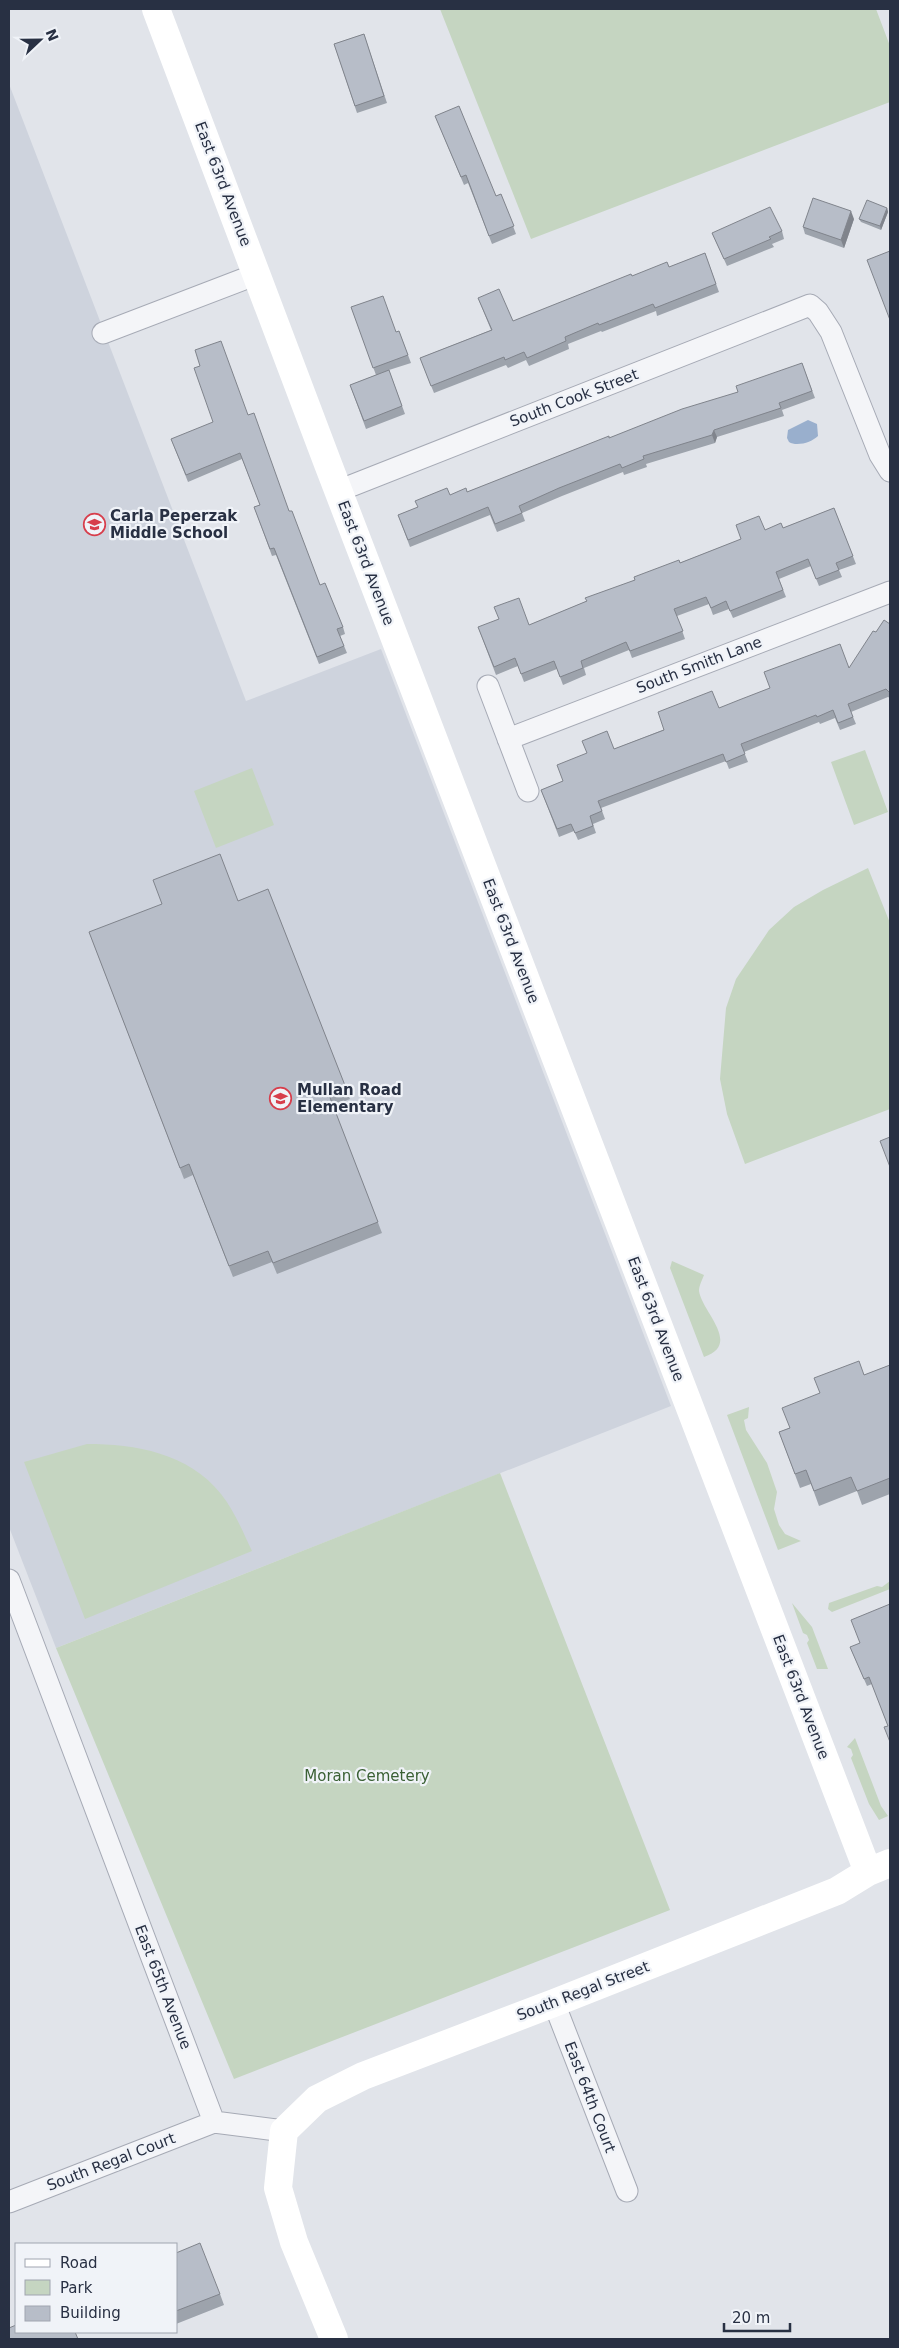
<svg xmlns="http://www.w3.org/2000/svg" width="899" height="2348" viewBox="0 0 899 2348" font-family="'DejaVu Sans',sans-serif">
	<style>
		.built { fill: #ced3dd }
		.green { fill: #c5d5c1 }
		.water { fill: #99afcd }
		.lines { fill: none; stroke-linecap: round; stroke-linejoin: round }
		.street-casing { stroke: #a6aab5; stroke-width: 23 }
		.street { stroke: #f4f5f8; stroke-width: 21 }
		.secondary { stroke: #fff; stroke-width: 28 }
		.wall { fill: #9da3ac }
		.shaded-wall { fill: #80848c }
		.building { fill: #b7bdc8; stroke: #80848c }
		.labels { text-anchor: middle; stroke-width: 4.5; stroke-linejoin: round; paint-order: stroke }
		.street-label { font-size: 15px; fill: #283043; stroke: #f0f3f8 }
		.poi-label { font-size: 15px; font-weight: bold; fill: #283043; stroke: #f0f3f8; text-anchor: start }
		.park-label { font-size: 15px; fill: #3a6034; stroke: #f0f3f8 }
	</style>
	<rect width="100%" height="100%" fill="#e1e4ea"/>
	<path class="built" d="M 9,84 L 246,701 L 381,649 L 671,1406 L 56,1648 L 9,1527 Z"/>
	<path class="green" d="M 440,9 L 876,9 L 890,46 L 890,102 L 531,239 Z
		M 865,750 L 888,812 L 854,825 L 831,762 Z
		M 252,768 L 274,825 L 216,848 L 194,791 Z
		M 868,868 L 890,923 L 890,1109 L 745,1164 L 727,1114 L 720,1079 L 726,1008 L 736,979 L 769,930 L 794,907 L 823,890 Z
		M 672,1261 L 704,1275 C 702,1280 699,1286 699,1291 C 702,1312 742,1344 704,1357 L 670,1268 Z
		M 749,1407 L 748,1418 L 744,1420 L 746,1430 L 767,1463 L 777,1492 L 774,1509 L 779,1525 L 785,1534 L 801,1541 L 778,1550 L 727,1415 Z
		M 87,1444 C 135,1444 189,1453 221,1494 C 234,1510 243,1532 252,1551 L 85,1619 L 24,1462 Z
		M 500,1473 L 670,1910 L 234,2079 L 56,1648 Z
		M 890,1581 L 890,1589 L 832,1612 L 828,1609 L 829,1603 L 877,1586 L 882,1587 Z
		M 792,1603 L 812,1627 L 828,1669 L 817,1669 L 807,1643 L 809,1640 L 807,1635 L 803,1633 Z
		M 855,1738 L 881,1806 L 888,1816 L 879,1820 L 869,1804 L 851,1758 L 853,1755 L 851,1749 L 847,1747 Z"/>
	<path class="water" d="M 808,420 L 817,424 L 818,436 C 812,442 797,447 789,442 L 787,438 L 788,430 Z"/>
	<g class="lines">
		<defs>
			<path id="street" d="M 103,333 L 257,274
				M 338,491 L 810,305 L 818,312 L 831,332 L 880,455 L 890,471
				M 488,686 L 528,791
				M 508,739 L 890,592
				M 9,1580 L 214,2122 L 284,2131
				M 554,2003 L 627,2191
				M 9,2202 L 214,2122"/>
		</defs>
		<use href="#street" class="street-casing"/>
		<use href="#street" class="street"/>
		<path class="secondary" d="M 156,9 L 328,464 L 868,1872
			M 334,2339 L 294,2242 L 278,2188 L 284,2131 L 317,2099 L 363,2076 L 554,2003 L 837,1891 L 868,1872 L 890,1863"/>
	</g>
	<path class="wall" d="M 364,34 L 387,103 L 357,113 L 334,44 Z
		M 435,116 L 496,196 L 501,194 L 516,234 L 492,244 L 468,183 L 464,185 Z
		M 887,208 L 888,212 L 881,230 L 861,222 L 859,219 Z
		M 854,219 L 844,248 L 805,234 L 803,227 Z
		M 782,231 L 784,239 L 772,244 L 774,247 L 727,266 L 712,233 Z
		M 705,253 L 719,292 L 657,316 L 656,311 L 602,332 L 601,331 L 568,344 L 569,349 L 529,366 L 526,360 L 508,368 L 506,365 L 434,393 L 420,358 L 491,330 L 478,298 L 513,321 L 632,276 L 669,267 Z
		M 351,307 L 396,332 L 399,331 L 411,363 L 389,370 L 405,414 L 366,429 L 350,385 L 376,375 Z
		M 802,363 L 815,398 L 782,410 L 784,416 L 717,437 L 715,443 L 646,464 L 647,467 L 624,475 L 623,472 L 562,496 L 522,513 L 525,521 L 497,532 L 490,515 L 410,547 L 398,515 L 450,495 L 467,492 L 609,438 L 738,392 Z
		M 248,415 L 320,585 L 343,627 L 345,634 L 340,636 L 347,653 L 319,664 L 276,555 L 272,556 L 254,507 L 260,505 L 242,459 L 188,482 L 171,439 Z
		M 834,508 L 856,564 L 839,570 L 842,577 L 819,586 L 811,566 L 779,579 L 786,597 L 733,618 L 729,609 L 713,615 L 709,604 L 677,616 L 685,639 L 632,658 L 629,650 L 584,668 L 586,675 L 563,685 L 557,669 L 524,682 L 518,666 L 496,675 L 478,627 L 529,625 L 587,601 L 635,580 L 765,530 L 783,528 Z
		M 890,624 L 890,698 L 888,697 L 851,712 L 856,724 L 840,730 L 835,718 L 820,724 L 819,722 L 744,752 L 748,762 L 729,769 L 726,761 L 601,808 L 605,819 L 593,824 L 596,833 L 578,840 L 574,831 L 559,837 L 541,790 L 563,781 L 614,749 L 719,708 L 849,668 L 876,632 Z
		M 268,889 L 350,1099 L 333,1106 L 382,1233 L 277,1274 L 272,1262 L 233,1277 L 193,1175 L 184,1179 L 89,932 L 238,901 Z
		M 890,1365 L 890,1494 L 862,1505 L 857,1491 L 819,1506 L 811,1484 L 800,1488 L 779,1432 L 789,1428 L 864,1375 Z
		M 890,1604 L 888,1726 L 872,1684 L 867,1686 L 850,1647 L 860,1644 Z
		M 176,2253 L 220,2294 L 224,2305 L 176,2324 Z"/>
	<path class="shaded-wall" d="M 887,208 L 888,212 L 881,230 L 880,226 Z
		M 851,211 L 854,219 L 844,248 L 841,240 Z
		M 714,430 L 717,437 L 715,443 L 712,435 Z"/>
	<path class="building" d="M 364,34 L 384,96 L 355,106 L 334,44 Z
		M 459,106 L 496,196 L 501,194 L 514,226 L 489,236 L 466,175 L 461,177 L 435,116 Z
		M 813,198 L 851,211 L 841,240 L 803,227 Z
		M 867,200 L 887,208 L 880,226 L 859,219 Z
		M 770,207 L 782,231 L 769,237 L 771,239 L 724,259 L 712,233 Z
		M 890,251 L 890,320 L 867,260 Z
		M 705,253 L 716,284 L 655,308 L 653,304 L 599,325 L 598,323 L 565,337 L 566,341 L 527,358 L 524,352 L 505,360 L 504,357 L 431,386 L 420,358 L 492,330 L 478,298 L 499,289 L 513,321 L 631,274 L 632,276 L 667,262 L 669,267 Z
		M 383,296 L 396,332 L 399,331 L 408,355 L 373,368 L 351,307 Z
		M 221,341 L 248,415 L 254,413 L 289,511 L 292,511 L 320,585 L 325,583 L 343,627 L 337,629 L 344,646 L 317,657 L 274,548 L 270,549 L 254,507 L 260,505 L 240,453 L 186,475 L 171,439 L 213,422 L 194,368 L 200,366 L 195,350 Z
		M 802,363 L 812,391 L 779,403 L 781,408 L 714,430 L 712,435 L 643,456 L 644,459 L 622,468 L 620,464 L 559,488 L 519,506 L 522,513 L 495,524 L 488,507 L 408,540 L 398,515 L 418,507 L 415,501 L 447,488 L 450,495 L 466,488 L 467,492 L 609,436 L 609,438 L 682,409 L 738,392 L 736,386 Z
		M 389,370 L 402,406 L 364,421 L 350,385 Z
		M 834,508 L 853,556 L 836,563 L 839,570 L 816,579 L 808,559 L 776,572 L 783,590 L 730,611 L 726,601 L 711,608 L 706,597 L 674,609 L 683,631 L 630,651 L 626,642 L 581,661 L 583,668 L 560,677 L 554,661 L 521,674 L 515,658 L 494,667 L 478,627 L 499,619 L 494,607 L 519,598 L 529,625 L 587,601 L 585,598 L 635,580 L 634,577 L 679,560 L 680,563 L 741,539 L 736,525 L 759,516 L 765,530 L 781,523 L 783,528 Z
		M 884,620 L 890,624 L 890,693 L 886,689 L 848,704 L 853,717 L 838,723 L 833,710 L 817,717 L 816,715 L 741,744 L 745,754 L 726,762 L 723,754 L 598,801 L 602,811 L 590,816 L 593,826 L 575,833 L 571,824 L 557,829 L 541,790 L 563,781 L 557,765 L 587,753 L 582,741 L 607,731 L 614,749 L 664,730 L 658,712 L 712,691 L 719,708 L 739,700 L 770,688 L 764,672 L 840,644 L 849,668 L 873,631 L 876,632 Z
		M 220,854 L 238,901 L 268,889 L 346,1088 L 329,1095 L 378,1222 L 273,1263 L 268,1251 L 229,1266 L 189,1164 L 180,1168 L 89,932 L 162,904 L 153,880 Z
		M 890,1137 L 890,1167 L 880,1141 Z
		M 859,1361 L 864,1375 L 890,1365 L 890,1478 L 857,1491 L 851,1477 L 814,1491 L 806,1470 L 795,1474 L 779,1432 L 790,1428 L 782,1408 L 820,1393 L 814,1378 Z
		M 890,1604 L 890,1742 L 884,1727 L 888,1726 L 869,1677 L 864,1679 L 850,1647 L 860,1643 L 851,1620 Z
		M 200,2243 L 220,2294 L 176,2311 L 176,2253 Z
		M 16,2325 L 16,2332 L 75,2332 L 78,2339 L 9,2339 L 9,2328 Z"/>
	<defs>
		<symbol id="school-ring" viewBox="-11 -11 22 22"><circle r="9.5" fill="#f0f3f8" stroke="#d73e4c" stroke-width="1.5"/><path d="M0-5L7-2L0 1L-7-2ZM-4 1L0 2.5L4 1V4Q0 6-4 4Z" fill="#d73e4c"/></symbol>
	</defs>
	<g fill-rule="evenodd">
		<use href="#school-ring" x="82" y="512" width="25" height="25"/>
		<use href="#school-ring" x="268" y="1086" width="25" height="25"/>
	</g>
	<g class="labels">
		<g class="street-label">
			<text transform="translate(223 184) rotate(69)" y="5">East 63rd Avenue</text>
			<text transform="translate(574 398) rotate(-21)" y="5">South Cook Street</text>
			<text transform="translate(366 563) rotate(69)" y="5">East 63rd Avenue</text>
			<text transform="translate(699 665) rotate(-21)" y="5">South Smith Lane</text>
			<text transform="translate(511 941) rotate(69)" y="5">East 63rd Avenue</text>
			<text transform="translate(656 1319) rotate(69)" y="5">East 63rd Avenue</text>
			<text transform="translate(801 1697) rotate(69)" y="5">East 63rd Avenue</text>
			<text transform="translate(163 1987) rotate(69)" y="5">East 65th Avenue</text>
			<text transform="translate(583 1991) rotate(-21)" y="5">South Regal Street</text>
			<text transform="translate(590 2097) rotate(69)" y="5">East 64th Court</text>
			<text transform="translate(111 2162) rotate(-21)" y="5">South Regal Court</text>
		</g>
		<g class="poi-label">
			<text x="110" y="521">Carla Peperzak<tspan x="110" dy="17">Middle School</tspan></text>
			<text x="297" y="1095">Mullan Road<tspan x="297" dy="17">Elementary</tspan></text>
		</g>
		<g class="park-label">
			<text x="367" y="1781">Moran Cemetery</text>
		</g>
	</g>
	<rect width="899" height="2348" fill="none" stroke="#283043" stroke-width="20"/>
	<rect x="15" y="2243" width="162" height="90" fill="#f0f3f8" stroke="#a0a5b0"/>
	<rect x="25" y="2259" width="25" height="8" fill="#ffffff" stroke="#a0a5b0"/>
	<text x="60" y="2268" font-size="15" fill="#283043">Road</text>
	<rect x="25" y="2280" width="25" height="15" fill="#c5d5c1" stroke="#a0a5b0"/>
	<text x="60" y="2293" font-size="15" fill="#283043">Park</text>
	<rect x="25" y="2306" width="25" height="15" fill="#b7bdc8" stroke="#a0a5b0"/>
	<text x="60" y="2318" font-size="15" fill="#283043">Building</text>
	<g transform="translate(40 40) rotate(68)" stroke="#f0f3f8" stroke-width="4" paint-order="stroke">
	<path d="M0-4L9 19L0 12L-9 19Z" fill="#283043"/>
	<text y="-8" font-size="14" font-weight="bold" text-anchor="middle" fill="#283043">N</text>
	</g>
	<path d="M724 2323v8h66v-8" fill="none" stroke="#283043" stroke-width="2.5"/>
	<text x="732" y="2323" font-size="15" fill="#283043" stroke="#f0f3f8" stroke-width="4" paint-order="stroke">20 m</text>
</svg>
